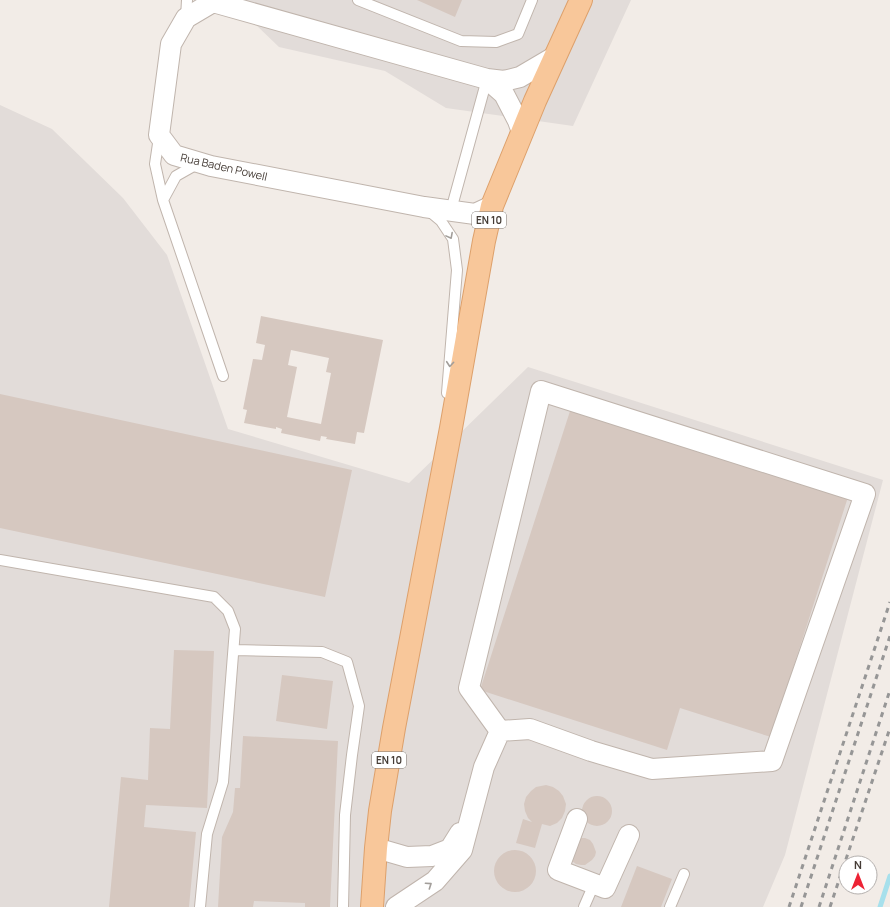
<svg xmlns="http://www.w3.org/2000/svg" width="890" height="907" viewBox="0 0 890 907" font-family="Manrope,sans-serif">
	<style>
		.industrial { fill: #e2dcd9 }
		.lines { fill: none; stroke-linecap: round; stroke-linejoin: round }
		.stream { stroke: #a7e0ec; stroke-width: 5 }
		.building { fill: #d6c8c0; fill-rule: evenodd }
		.lane-casing { stroke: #c0b5ad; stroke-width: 12 }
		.street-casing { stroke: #c0b5ad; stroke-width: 22 }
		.primary-casing { stroke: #dda06b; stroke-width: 24 }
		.lane { stroke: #fff; stroke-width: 10 }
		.street { stroke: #fff; stroke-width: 20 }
		.primary { stroke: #f8c79a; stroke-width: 22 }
		.rail { stroke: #969696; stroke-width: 3; stroke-dasharray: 5 5; stroke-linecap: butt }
		.oneway { stroke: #a29e9a }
		.labels { text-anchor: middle; stroke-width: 3.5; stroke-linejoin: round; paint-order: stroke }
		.shield { fill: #fff; stroke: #7d7672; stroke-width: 1 }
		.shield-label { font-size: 10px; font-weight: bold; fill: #453c36 }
		.street-label { font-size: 11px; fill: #453c36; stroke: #fff }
	</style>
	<rect width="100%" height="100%" fill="#f2ece7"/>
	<path class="industrial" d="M 230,0 L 631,0 L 573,126 L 446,108 L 385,71 L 279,47 Z
		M 0,105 L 52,129 L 123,198 L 167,255 L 228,429 L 409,483 L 528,367 L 883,480 L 785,855 L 763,907 L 0,907 Z"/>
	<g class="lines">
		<path class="stream" d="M 880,907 L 890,876"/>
	</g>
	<path class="building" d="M 417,0 L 462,0 L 455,17 Z
		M 261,316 L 383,340 L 364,433 L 357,432 L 355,444 L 326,439 L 327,437 L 321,436 L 320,441 L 281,433 L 282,429 L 276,427 L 276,429 L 244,423 L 247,410 L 243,409 L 253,359 L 262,360 L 265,345 L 256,343 ZM 291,350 L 329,358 L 326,372 L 331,373 L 321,424 L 287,417 L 297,367 L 288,365 Z
		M 0,394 L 352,470 L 325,597 L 0,528 Z
		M 571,408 L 848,497 L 771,737 L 680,708 L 667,750 L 480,690 Z
		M 174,650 L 214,651 L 207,808 L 146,805 L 144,827 L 196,832 L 189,907 L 109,907 L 121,777 L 148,780 L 150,728 L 170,729 Z
		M 282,675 L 333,681 L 327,729 L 276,721 Z
		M 243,736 L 338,741 L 330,907 L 305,907 L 305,903 L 254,901 L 253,907 L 218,907 L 222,837 L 233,812 L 235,788 L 240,788 Z
		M 546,785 L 553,787 L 559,791 L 563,796 L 566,804 L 565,811 L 562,818 L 557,823 L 550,826 L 542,824 L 535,848 L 516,843 L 523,819 L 532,822 L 528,818 L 525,811 L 524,804 L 526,797 L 531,791 L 536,787 Z
		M582 811a15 15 0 1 1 30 0a15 15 0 1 1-30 0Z
		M 581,838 L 585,838 L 590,840 L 593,844 L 596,852 L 595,856 L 592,860 L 585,865 L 581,865 L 576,864 L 572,861 L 569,856 L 575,840 Z
		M494 871a21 21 0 1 1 42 0a21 21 0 1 1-42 0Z
		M 637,866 L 672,879 L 661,907 L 621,907 Z"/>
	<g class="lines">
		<defs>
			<path id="lane" d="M 358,0 L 461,41 L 496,42 L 518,34 L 532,0
				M 186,18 L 187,0
				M 159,137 L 155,164 L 163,200
				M 199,163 L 176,176 L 163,200 L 223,376
				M 451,210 L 487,79
				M 429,211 L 441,221 L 453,239 L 457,270 L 447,393
				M 0,560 L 214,597 L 228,611 L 235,629 L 223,782 L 207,834 L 200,907
				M 234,650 L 322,652 L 347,662 L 359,706 L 352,755 L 345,815 L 343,907
				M 584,907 L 594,884
				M 670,907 L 684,874"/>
			<path id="street" d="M 487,79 L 504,94 L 518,121 L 522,132
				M 492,206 L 475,214 L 424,207 L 211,166 L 174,155 L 159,135 L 171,44 L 186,18 L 213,2 L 487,79 L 504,81 L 520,77 L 554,57
				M 541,391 L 865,494 L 772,761 L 652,769 L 591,751 L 530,729 L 500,731 L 469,688 Z
				M 577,819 L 558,870 L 605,888 L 629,835
				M 376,848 L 407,857 L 432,856 L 450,849 L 460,833
				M 396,907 L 435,881 L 462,850 L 484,767 L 500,731"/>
			<path id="primary" d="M 372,907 L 376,848 L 380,811 L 394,728 L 451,428 L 484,241 L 492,206 L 535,101 L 581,0"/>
		</defs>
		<use href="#lane" class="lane-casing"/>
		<use href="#street" class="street-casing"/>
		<use href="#primary" class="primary-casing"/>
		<use href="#lane" class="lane"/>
		<use href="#street" class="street"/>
		<use href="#primary" class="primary"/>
		<path class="rail" d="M 789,907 L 890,602
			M 801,907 L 890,636
			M 819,907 L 890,690
			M 830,907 L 890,728"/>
	</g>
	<defs><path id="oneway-chevron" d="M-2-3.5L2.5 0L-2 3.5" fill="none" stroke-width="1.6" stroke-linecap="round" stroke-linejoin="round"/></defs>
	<g class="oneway">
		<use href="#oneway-chevron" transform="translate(450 236) rotate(62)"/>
		<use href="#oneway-chevron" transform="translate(450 364) rotate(95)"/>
		<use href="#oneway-chevron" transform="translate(429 885) rotate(-34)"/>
	</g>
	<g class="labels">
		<g class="shield">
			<rect x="472" y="212" width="34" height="16" rx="3"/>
			<rect x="372" y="752" width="34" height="16" rx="3"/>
		</g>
		<g class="shield-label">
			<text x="489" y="224">EN 10</text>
			<text x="389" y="764">EN 10</text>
		</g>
		<g class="street-label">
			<text transform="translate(224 167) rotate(13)" y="4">Rua Baden Powell</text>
		</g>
	</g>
	<g transform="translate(858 875)"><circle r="19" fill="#ffffff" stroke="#b5b1af"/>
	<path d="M0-3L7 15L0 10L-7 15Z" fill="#ed2335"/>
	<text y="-6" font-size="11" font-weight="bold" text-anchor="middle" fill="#453c36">N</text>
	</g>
</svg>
